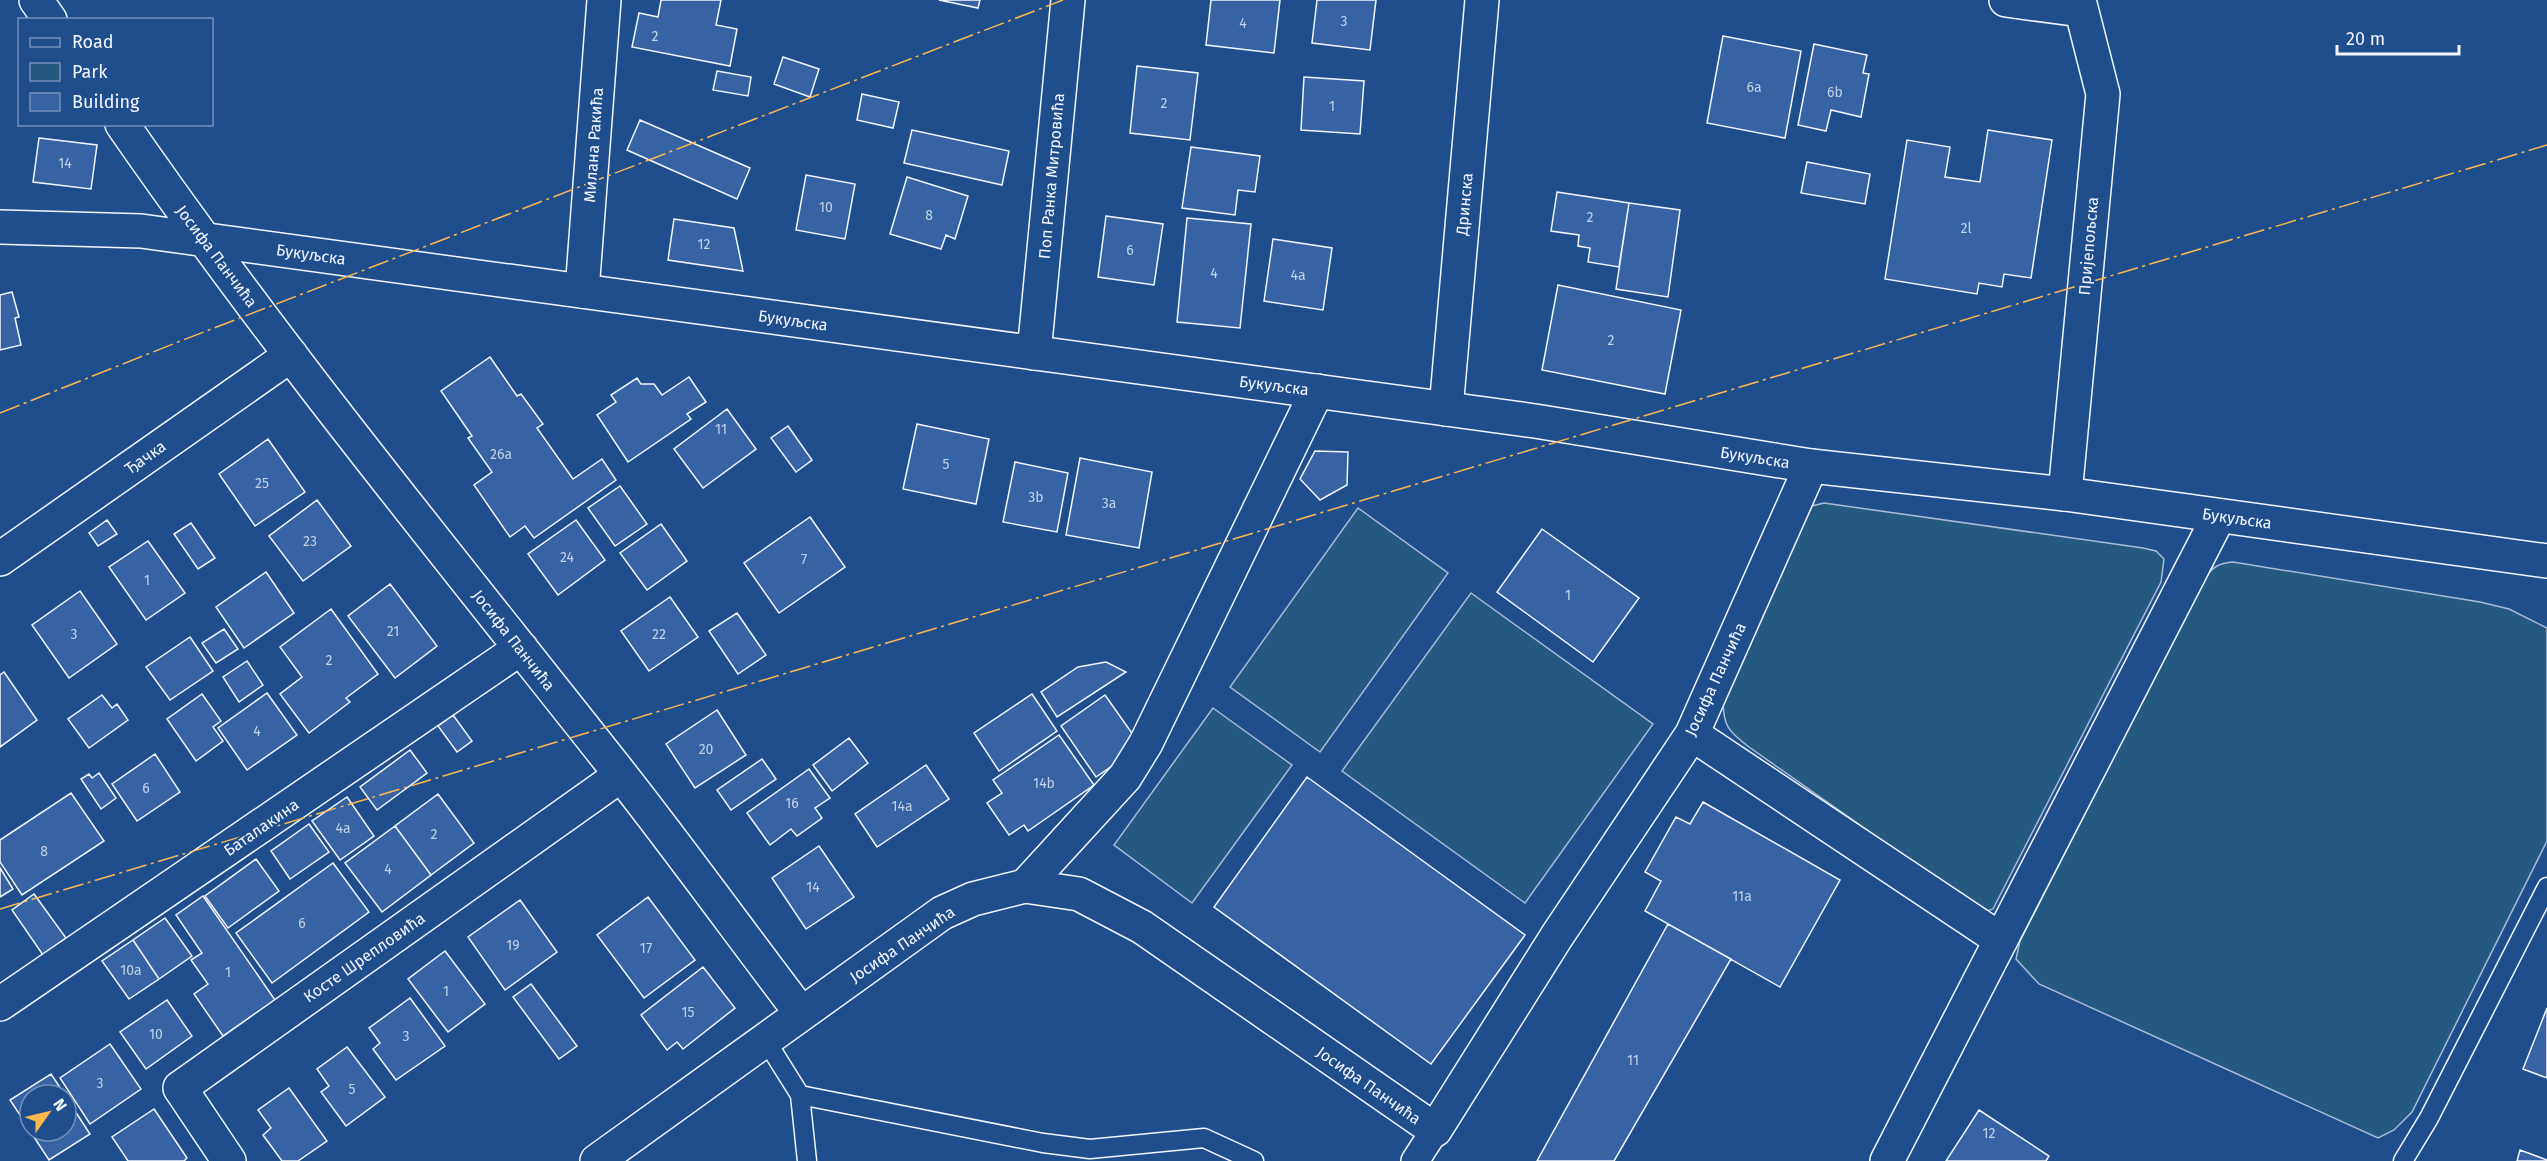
<svg xmlns="http://www.w3.org/2000/svg" width="2547" height="1161" viewBox="0 0 2547 1161" font-family="'Fira Sans',sans-serif">
	<style>
		.green { fill: #245a82; stroke: #a8bbd7; stroke-width: 1.5 }
		.building { fill: #3563a3; stroke: #f2f6ff; stroke-width: 1.5 }
		.lines { fill: none; stroke-linecap: round; stroke-linejoin: round }
		.service-casing { stroke: #f2f6ff; stroke-width: 21 }
		.pedestrian-casing { stroke: #f2f6ff; stroke-width: 30 }
		.minor-casing { stroke: #f2f6ff; stroke-width: 36 }
		.secondary-casing { stroke: #f2f6ff; stroke-width: 36 }
		.service { stroke: #1f4e8c; stroke-width: 18 }
		.pedestrian { stroke: #1f4e8c; stroke-width: 27 }
		.minor { stroke: #1f4e8c; stroke-width: 33 }
		.secondary { stroke: #1f4e8c; stroke-width: 33 }
		.power { stroke: #ffb74d; stroke-width: 1.5; stroke-dasharray: 21 4.5 3 4.5; stroke-linecap: butt }
		.labels { text-anchor: middle; stroke-width: 4.5; stroke-linejoin: round; paint-order: stroke }
		.number-label { font-size: 14px; fill: #c3d1e8 }
		.street-label { font-size: 16px; fill: #f2f6ff; stroke: #1f4e8c }
	</style>
	<rect width="100%" height="100%" fill="#1f4e8c"/>
	<path class="green" d="M 1824,503 L 2143,548 L 2156,551 L 2164,559 L 2161,582 L 1993,909 L 1984,912 L 1975,906 L 1749,747 C 1728,731 1723,726 1723,699 L 1804,519 L 1812,506 Z
		M 1358,508 L 1448,573 L 1320,752 L 1230,687 Z
		M 2233,562 L 2480,602 L 2509,609 L 2547,628 L 2547,841 L 2412,1112 L 2394,1130 L 2378,1138 L 2039,984 L 2016,959 L 2020,941 L 2204,578 C 2213,567 2219,563 2233,562 Z
		M 1471,593 L 1653,724 L 1525,903 L 1342,771 Z
		M 1213,708 L 1292,765 L 1192,903 L 1114,845 Z"/>
	<path class="building" d="M 661,0 L 721,0 L 716,25 L 737,29 L 730,66 L 632,47 L 639,13 L 658,17 Z
		M 939,0 L 980,0 L 978,8 Z
		M 1211,0 L 1280,0 L 1274,53 L 1206,45 Z
		M 1317,0 L 1376,0 L 1370,50 L 1312,43 Z
		M 1723,36 L 1801,51 L 1785,138 L 1707,123 Z
		M 1814,44 L 1867,55 L 1863,73 L 1869,74 L 1861,117 L 1831,110 L 1826,131 L 1798,125 Z
		M 783,57 L 819,69 L 810,97 L 774,84 Z
		M 1137,66 L 1198,73 L 1190,140 L 1130,133 Z
		M 717,71 L 751,77 L 748,96 L 713,90 Z
		M 1304,77 L 1364,81 L 1360,134 L 1301,130 Z
		M 862,94 L 899,102 L 893,128 L 857,120 Z
		M 640,120 L 750,168 L 737,199 L 627,150 Z
		M 912,130 L 1009,151 L 1002,185 L 904,163 Z
		M 1988,130 L 2052,140 L 2031,278 L 2004,274 L 2002,287 L 1979,283 L 1977,294 L 1885,279 L 1907,140 L 1950,147 L 1945,177 L 1980,182 Z
		M 39,138 L 97,145 L 91,189 L 33,182 Z
		M 1191,147 L 1260,156 L 1255,192 L 1238,190 L 1235,215 L 1182,208 Z
		M 1807,162 L 1870,174 L 1865,204 L 1801,193 Z
		M 806,175 L 855,184 L 845,239 L 796,230 Z
		M 907,177 L 968,196 L 955,239 L 946,235 L 941,249 L 890,234 Z
		M 1557,192 L 1629,203 L 1619,267 L 1588,262 L 1590,248 L 1578,246 L 1579,235 L 1551,231 Z
		M 1629,203 L 1680,210 L 1668,297 L 1616,289 Z
		M 1106,216 L 1163,224 L 1154,285 L 1098,277 Z
		M 1187,218 L 1251,224 L 1240,328 L 1177,322 Z
		M 674,219 L 734,228 L 743,271 L 668,260 Z
		M 1273,239 L 1332,248 L 1323,310 L 1264,301 Z
		M 1558,285 L 1681,310 L 1665,394 L 1542,370 Z
		M 12,292 L 19,317 L 15,318 L 21,345 L 0,350 L 0,295 Z
		M 490,357 L 517,396 L 521,394 L 543,424 L 537,428 L 573,479 L 602,459 L 616,480 L 534,538 L 525,526 L 510,537 L 474,485 L 492,472 L 468,438 L 472,436 L 441,391 Z
		M 689,377 L 706,402 L 687,414 L 691,419 L 628,462 L 597,415 L 616,402 L 611,395 L 637,378 L 641,384 L 654,384 L 662,395 Z
		M 727,409 L 756,449 L 703,488 L 674,449 Z
		M 917,424 L 989,439 L 976,504 L 903,489 Z
		M 788,426 L 812,460 L 796,472 L 771,438 Z
		M 268,439 L 305,492 L 255,526 L 219,474 Z
		M 1315,451 L 1348,452 L 1347,485 L 1320,500 L 1300,479 Z
		M 1080,458 L 1152,472 L 1139,548 L 1066,535 Z
		M 1015,462 L 1068,473 L 1057,532 L 1003,522 Z
		M 620,486 L 647,524 L 615,546 L 588,508 Z
		M 317,500 L 351,546 L 303,581 L 269,536 Z
		M 810,517 L 845,567 L 779,613 L 744,563 Z
		M 107,520 L 117,534 L 98,546 L 89,533 Z
		M 576,520 L 605,560 L 558,595 L 528,554 Z
		M 191,523 L 215,558 L 198,569 L 174,534 Z
		M 661,524 L 687,561 L 647,590 L 620,553 Z
		M 1542,529 L 1639,598 L 1593,662 L 1497,592 Z
		M 148,541 L 185,593 L 146,620 L 109,567 Z
		M 266,572 L 294,613 L 244,648 L 216,607 Z
		M 390,584 L 437,646 L 395,678 L 348,616 Z
		M 80,591 L 117,644 L 69,678 L 32,625 Z
		M 670,597 L 698,637 L 649,671 L 621,631 Z
		M 331,609 L 378,674 L 346,698 L 350,702 L 309,733 L 280,694 L 302,677 L 280,647 Z
		M 737,613 L 766,655 L 738,674 L 709,631 Z
		M 224,629 L 238,649 L 216,663 L 202,643 Z
		M 190,637 L 213,671 L 170,700 L 146,667 Z
		M 247,661 L 263,685 L 239,702 L 223,677 Z
		M 1106,662 L 1126,672 L 1057,717 L 1041,692 L 1078,667 Z
		M 4,672 L 37,720 L 0,747 L 0,675 Z
		M 267,693 L 297,735 L 247,770 L 218,728 Z
		M 202,694 L 221,721 L 213,727 L 223,741 L 196,761 L 167,719 Z
		M 1032,694 L 1057,731 L 999,771 L 974,733 Z
		M 102,695 L 112,708 L 117,704 L 128,720 L 89,748 L 68,719 Z
		M 1105,695 L 1141,746 L 1096,777 L 1061,726 Z
		M 717,710 L 746,755 L 695,788 L 666,744 Z
		M 453,715 L 472,741 L 457,752 L 438,726 Z
		M 1059,735 L 1094,785 L 1028,831 L 1024,825 L 1009,835 L 987,803 L 1002,793 L 993,780 Z
		M 849,738 L 868,763 L 832,791 L 813,765 Z
		M 410,750 L 427,773 L 377,810 L 360,787 Z
		M 155,754 L 180,792 L 137,821 L 112,784 Z
		M 762,759 L 776,779 L 731,810 L 717,790 Z
		M 926,765 L 949,799 L 877,847 L 855,814 Z
		M 809,769 L 830,798 L 815,808 L 822,818 L 797,836 L 791,829 L 770,845 L 747,813 Z
		M 99,773 L 116,798 L 101,809 L 81,779 L 89,774 L 92,778 Z
		M 1307,777 L 1525,935 L 1431,1064 L 1214,907 Z
		M 71,793 L 104,841 L 22,895 L 0,862 L 0,840 Z
		M 438,794 L 474,843 L 431,875 L 395,826 Z
		M 347,797 L 374,836 L 340,860 L 312,821 Z
		M 1703,802 L 1840,880 L 1780,987 L 1645,911 L 1661,881 L 1645,872 L 1676,817 L 1690,824 Z
		M 309,824 L 329,852 L 290,879 L 271,851 Z
		M 395,826 L 431,875 L 382,912 L 345,863 Z
		M 819,846 L 854,897 L 806,929 L 772,878 Z
		M 256,859 L 279,891 L 228,928 L 205,896 Z
		M 333,863 L 369,912 L 272,983 L 236,933 Z
		M 0,868 L 13,889 L 0,897 Z
		M 34,894 L 66,938 L 43,955 L 12,910 Z
		M 203,896 L 275,1000 L 223,1036 L 194,994 L 208,984 L 191,960 L 202,953 L 176,915 Z
		M 648,897 L 695,960 L 644,998 L 597,935 Z
		M 520,900 L 557,952 L 505,990 L 468,937 Z
		M 165,918 L 192,956 L 159,979 L 133,940 Z
		M 1668,924 L 1731,959 L 1614,1161 L 1537,1161 Z
		M 133,940 L 159,979 L 129,999 L 102,961 Z
		M 445,951 L 485,1004 L 448,1032 L 408,979 Z
		M 703,967 L 735,1008 L 683,1049 L 677,1042 L 667,1050 L 641,1015 Z
		M 531,984 L 577,1046 L 559,1059 L 513,997 Z
		M 410,998 L 445,1046 L 396,1080 L 373,1049 L 380,1043 L 369,1028 Z
		M 167,1000 L 192,1036 L 146,1069 L 120,1032 Z
		M 2547,1008 L 2547,1078 L 2523,1069 Z
		M 110,1044 L 141,1089 L 90,1124 L 60,1078 Z
		M 347,1047 L 385,1097 L 346,1126 L 321,1092 L 329,1086 L 317,1069 Z
		M 51,1074 L 65,1095 L 30,1095 L 30,1130 L 10,1100 Z
		M 289,1088 L 327,1141 L 298,1161 L 282,1161 L 263,1135 L 271,1128 L 258,1110 Z
		M 66,1097 L 90,1134 L 49,1160 L 30,1131 L 66,1131 Z
		M 154,1109 L 187,1158 L 184,1161 L 128,1161 L 112,1137 Z
		M 1979,1110 L 2049,1156 L 2046,1161 L 1946,1161 Z
		M 2520,1150 L 2547,1160 L 2547,1161 L 2517,1161 Z"/>
	<g class="lines">
		<defs>
			<path id="service" d="M 765,1039 L 800,1095 L 807,1161
				M 800,1095 L 1043,1143 L 1090,1149 L 1204,1138 L 1254,1161
				M 2403,1161 L 2429,1118 L 2547,887"/>
			<path id="pedestrian" d="M 1415,1161 L 1435,1130"/>
			<path id="minor" d="M 36,0 L 50,20
				M 2006,0 L 2081,10
				M 122,124 C 277,348 450,558 618,771 C 681,851 740,933 801,1013
				M 582,291 L 604,0
				M 1034,353 L 1068,0
				M 1446,409 L 1482,0
				M 2065,494 L 2103,94 L 2079,0
				M 0,559 L 291,355
				M 1692,734 L 2001,940
				M 1025,886 L 1125,777 L 1146,743 L 1317,391
				M 0,1004 L 521,648
				M 229,1161 L 180,1088 L 621,775
				M 597,1161 L 942,913 L 973,899 L 1025,886 L 1079,894 L 1142,927 L 1435,1130 L 1557,936 L 1692,734 L 1811,466
				M 1887,1161 L 2219,516"/>
			<path id="secondary" d="M 0,227 L 141,231 L 1535,421 L 1811,466 L 2065,494 L 2547,561"/>
		</defs>
		<use href="#service" class="service-casing"/>
		<use href="#pedestrian" class="pedestrian-casing"/>
		<use href="#minor" class="minor-casing"/>
		<use href="#secondary" class="secondary-casing"/>
		<use href="#service" class="service"/>
		<use href="#pedestrian" class="pedestrian"/>
		<use href="#minor" class="minor"/>
		<use href="#secondary" class="secondary"/>
		<path class="power" d="M 0,413 L 183,340 L 1063,0
			M 0,909 L 2547,145"/>
	</g>
	<g class="labels">
		<g class="number-label">
			<text x="1344" y="26">3</text>
			<text x="1243" y="28">4</text>
			<text x="655" y="41">2</text>
			<text x="1754" y="92">6a</text>
			<text x="1835" y="97">6b</text>
			<text x="1164" y="108">2</text>
			<text x="1332" y="111">1</text>
			<text x="65" y="168">14</text>
			<text x="826" y="212">10</text>
			<text x="929" y="220">8</text>
			<text x="1590" y="222">2</text>
			<text x="1966" y="233">2l</text>
			<text x="704" y="249">12</text>
			<text x="1130" y="255">6</text>
			<text x="1214" y="278">4</text>
			<text x="1298" y="280">4a</text>
			<text x="1611" y="345">2</text>
			<text x="721" y="434">11</text>
			<text x="501" y="459">26a</text>
			<text x="946" y="469">5</text>
			<text x="262" y="488">25</text>
			<text x="1036" y="502">3b</text>
			<text x="1109" y="508">3a</text>
			<text x="310" y="546">23</text>
			<text x="567" y="562">24</text>
			<text x="804" y="564">7</text>
			<text x="147" y="585">1</text>
			<text x="1568" y="600">1</text>
			<text x="393" y="636">21</text>
			<text x="74" y="639">3</text>
			<text x="659" y="639">22</text>
			<text x="329" y="665">2</text>
			<text x="257" y="736">4</text>
			<text x="706" y="754">20</text>
			<text x="1044" y="788">14b</text>
			<text x="146" y="793">6</text>
			<text x="792" y="808">16</text>
			<text x="902" y="811">14a</text>
			<text x="343" y="833">4a</text>
			<text x="434" y="839">2</text>
			<text x="44" y="856">8</text>
			<text x="388" y="874">4</text>
			<text x="813" y="892">14</text>
			<text x="1742" y="901">11a</text>
			<text x="302" y="928">6</text>
			<text x="513" y="950">19</text>
			<text x="646" y="953">17</text>
			<text x="131" y="975">10a</text>
			<text x="228" y="977">1</text>
			<text x="446" y="996">1</text>
			<text x="688" y="1017">15</text>
			<text x="156" y="1039">10</text>
			<text x="406" y="1041">3</text>
			<text x="1633" y="1065">11</text>
			<text x="100" y="1088">3</text>
			<text x="352" y="1094">5</text>
			<text x="1989" y="1138">12</text>
		</g>
		<g class="street-label">
			<text transform="translate(593 145) rotate(-86)" y="6">Милана Ракића</text>
			<text transform="translate(1051 176) rotate(-85)" y="6">Поп Ранка Митровића</text>
			<text transform="translate(1464 204) rotate(-85)" y="6">Дринска</text>
			<text transform="translate(2088 246) rotate(-85)" y="6">Пријепољска</text>
			<text transform="translate(311 254) rotate(8)" y="6">Букуљска</text>
			<text transform="translate(217 256) rotate(53)" y="6">Јосифа Панчића</text>
			<text transform="translate(793 320) rotate(8)" y="6">Букуљска</text>
			<text transform="translate(1274 385) rotate(7)" y="6">Букуљска</text>
			<text transform="translate(145 457) rotate(-35)" y="6">Ђачка</text>
			<text transform="translate(1755 457) rotate(9)" y="6">Букуљска</text>
			<text transform="translate(2237 518) rotate(8)" y="6">Букуљска</text>
			<text transform="translate(514 640) rotate(52)" y="6">Јосифа Панчића</text>
			<text transform="translate(1715 679) rotate(-65)" y="6">Јосифа Панчића</text>
			<text transform="translate(261 827) rotate(-35)" y="6">Баталакина</text>
			<text transform="translate(902 944) rotate(-34)" y="6">Јосифа Панчића</text>
			<text transform="translate(364 957) rotate(-35)" y="6">Косте Шрепловића</text>
			<text transform="translate(1369 1085) rotate(35)" y="6">Јосифа Панчића</text>
		</g>
	</g>
	<rect x="18" y="18" width="195" height="108" fill="#1f4e8c" stroke="#7391ba" stroke-width="1.5"/>
	<rect x="30" y="38" width="30" height="9" fill="#1f4e8c" stroke="#7391ba" stroke-width="1.5"/>
	<text x="72" y="48" font-size="18" fill="#f2f6ff">Road</text>
	<rect x="30" y="63" width="30" height="18" fill="#245a82" stroke="#7391ba" stroke-width="1.5"/>
	<text x="72" y="78" font-size="18" fill="#f2f6ff">Park</text>
	<rect x="30" y="93" width="30" height="18" fill="#3563a3" stroke="#7391ba" stroke-width="1.5"/>
	<text x="72" y="108" font-size="18" fill="#f2f6ff">Building</text>
	<g transform="translate(48 1113) rotate(56)"><circle r="28" fill="#1f4e8c" stroke="#7391ba" stroke-width="1.5"/>
	<path d="M0-4.5L10 22L0 15L-10 22Z" fill="#ffb74d"/>
	<text y="-9" font-size="16" font-weight="bold" text-anchor="middle" fill="#f2f6ff">N</text>
	</g>
	<path d="M2337 45v9h122v-9" fill="none" stroke="#f2f6ff" stroke-width="3"/>
	<text x="2346" y="45" font-size="18" fill="#f2f6ff" stroke="#1f4e8c" stroke-width="4.5" paint-order="stroke">20 m</text>
</svg>
